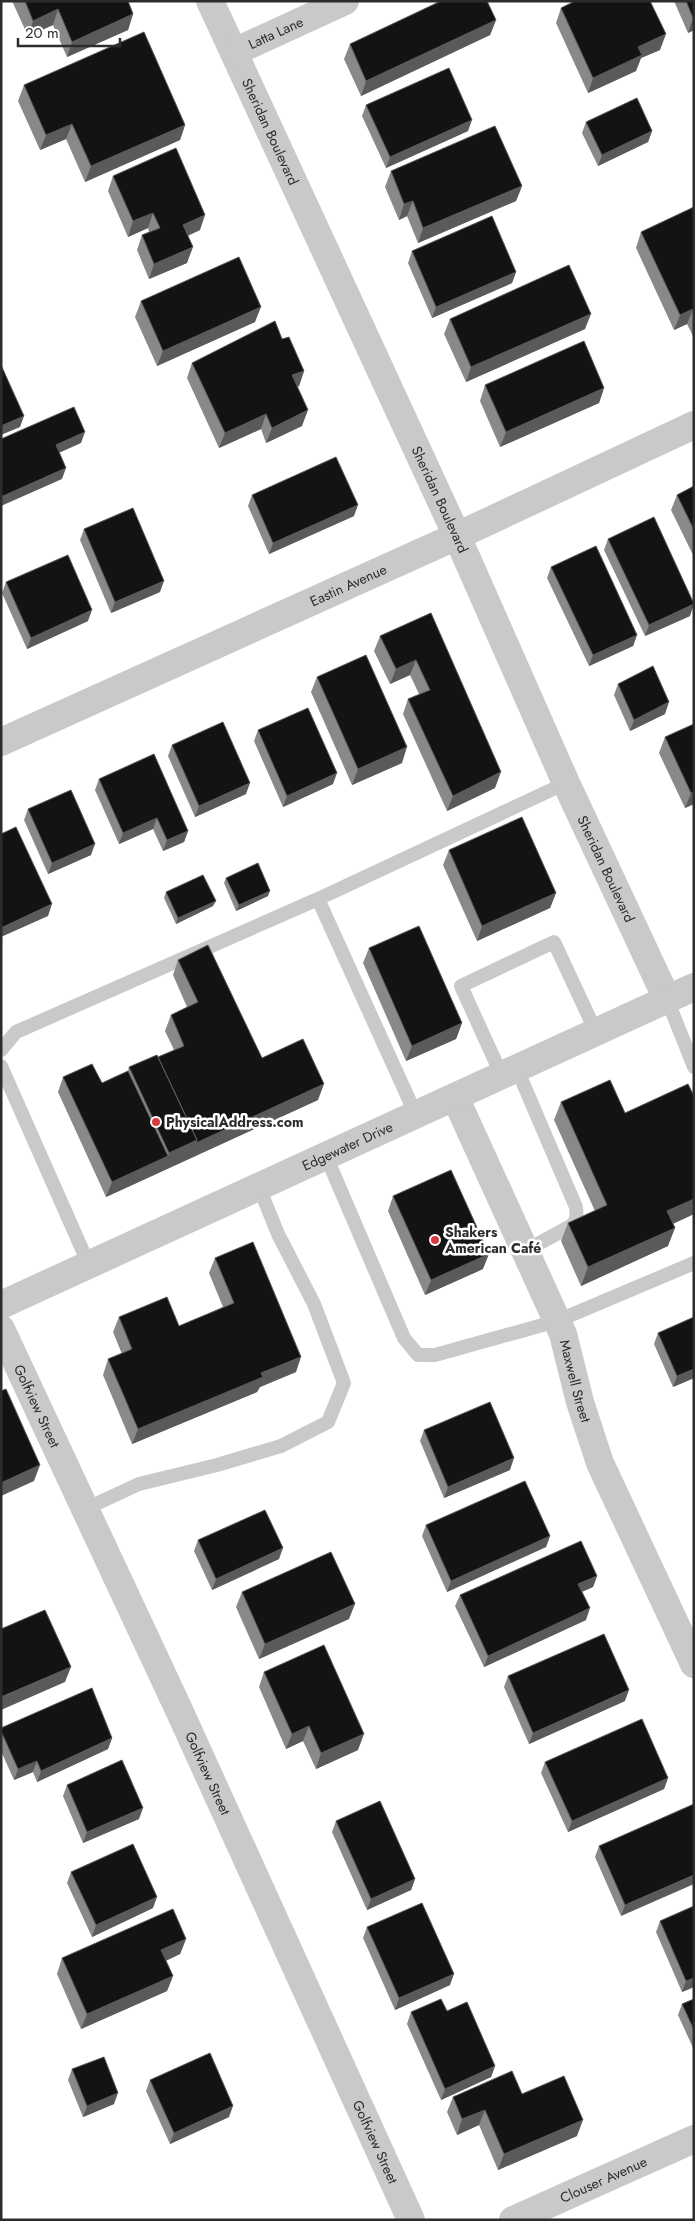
<svg xmlns="http://www.w3.org/2000/svg" width="695" height="2221" viewBox="0 0 695 2221" font-family="Jost,sans-serif">
	<style>
		.lines { fill: none; stroke-linecap: round; stroke-linejoin: round }
		.service { stroke: #c9c9c9; stroke-width: 14 }
		.minor { stroke: #c9c9c9; stroke-width: 28 }
		.tertiary { stroke: #c9c9c9; stroke-width: 28 }
		.wall { fill: #898989 }
		.shaded-wall { fill: #5a5a5a }
		.building { fill: #131313; stroke: #5a5a5a }
		.poi-dot { fill: #d43c41; stroke: #fff; stroke-width: 2 }
		.labels { text-anchor: middle; stroke-width: 5; stroke-linejoin: round; paint-order: stroke }
		.street-label { font-size: 14px; fill: #2c2c2c; stroke: #fff }
		.poi-label { font-size: 14px; font-weight: bold; fill: #2c2c2c; stroke: #fff; text-anchor: start }
	</style>
	<rect width="100%" height="100%" fill="#fff"/>
	<g class="lines">
		<path class="service" d="M 318,899 L 416,1115
			M 667,999 L 694,1067
			M 1,1050 L 16,1032 L 318,899 L 566,783
			M 1,1066 L 89,1265
			M 517,1069 L 576,1207 C 577,1216 577,1220 571,1226 L 525,1251
			M 502,1076 L 461,986 L 554,942 L 596,1032
			M 326,1156 L 404,1338 L 418,1355 L 435,1355 L 557,1321 L 694,1263
			M 85,1509 L 139,1484 L 217,1465 L 281,1446 L 328,1422 L 344,1383 L 314,1304 L 278,1234 L 259,1187"/>
		<g class="minor">
			<path id="s1" d="M 210,1 L 457,536 L 566,783 L 667,999"/>
			<path id="s2" d="M 234,52 L 345,1"/>
			<path id="s3" d="M 1,742 L 457,536 L 694,425"/>
			<path id="s4" d="M 455,1097 L 563,1334 L 580,1402 L 600,1463 L 694,1664"/>
			<path id="s5" d="M 1,1329 L 179,1710 L 411,2220"/>
			<path id="s6" d="M 513,2220 L 694,2139"/>
		</g>
		<path class="tertiary" id="s7" d="M 1,1305 L 694,987"/>
	</g>
	<path class="wall" d="M 12,1 L 128,1 L 133,14 L 128,30 L 67,57 L 53,25 L 28,36 Z
		M 674,1 L 694,1 L 694,30 L 688,33 Z
		M 561,8 L 660,50 L 641,58 L 636,71 L 588,93 L 556,23 Z
		M 496,20 L 490,35 L 361,96 L 344,59 L 350,44 Z
		M 24,85 L 185,125 L 180,140 L 85,182 L 66,139 L 40,150 L 18,101 Z
		M 366,105 L 468,131 L 386,168 L 362,116 Z
		M 586,122 L 652,131 L 648,142 L 598,166 L 582,133 Z
		M 391,171 L 522,186 L 516,201 L 418,243 L 407,216 L 399,220 L 385,187 Z
		M 113,176 L 200,230 L 188,236 L 187,263 L 149,279 L 137,250 L 142,235 L 149,232 L 148,228 L 128,237 L 108,191 Z
		M 694,207 L 694,338 L 687,324 L 674,330 L 636,248 L 641,232 Z
		M 412,251 L 516,272 L 512,283 L 432,318 L 408,263 Z
		M 141,301 L 255,322 L 157,366 L 135,317 Z
		M 450,319 L 585,329 L 466,382 L 444,334 Z
		M 282,339 L 304,371 L 299,386 L 297,387 L 302,426 L 266,443 L 261,429 L 219,448 L 187,378 L 192,363 Z
		M 485,385 L 604,388 L 599,403 L 500,447 L 480,401 Z
		M 694,486 L 694,557 L 671,510 L 677,495 Z
		M 252,495 L 354,516 L 269,554 L 248,506 Z
		M 84,529 L 160,592 L 111,613 L 80,540 Z
		M 608,539 L 690,616 L 645,636 L 604,550 Z
		M 551,567 L 637,635 L 633,646 L 589,666 L 547,578 Z
		M 6,582 L 88,621 L 27,649 L 2,593 Z
		M 431,613 L 495,788 L 447,811 L 403,714 L 408,699 L 419,694 L 410,675 L 390,684 L 374,651 L 380,636 Z
		M 317,677 L 402,763 L 352,785 L 311,692 Z
		M 618,684 L 665,714 L 630,731 L 614,695 Z
		M 694,724 L 694,804 L 685,808 L 659,753 L 665,737 Z
		M 258,730 L 333,784 L 283,807 L 254,741 Z
		M 172,745 L 246,794 L 195,817 L 168,756 Z
		M 99,779 L 188,831 L 184,842 L 163,851 L 153,829 L 119,844 L 95,790 Z
		M 28,809 L 91,855 L 48,874 L 24,820 Z
		M 449,850 L 556,893 L 550,908 L 477,941 L 443,865 Z
		M 226,878 L 268,896 L 236,911 L 224,883 Z
		M 166,892 L 213,906 L 176,924 L 164,898 Z
		M 369,948 L 462,1023 L 456,1039 L 406,1061 L 363,963 Z
		M 178,960 L 262,1058 L 318,1100 L 106,1197 L 58,1092 L 63,1077 L 102,1083 L 128,1071 L 129,1067 L 158,1057 L 174,1050 L 165,1031 L 171,1015 L 187,1007 L 173,975 Z
		M 694,1096 L 694,1214 L 673,1224 L 668,1246 L 581,1286 L 561,1241 L 568,1223 L 595,1211 L 554,1120 L 561,1102 L 625,1113 Z
		M 393,1196 L 483,1269 L 425,1295 L 388,1211 Z
		M 215,1258 L 296,1372 L 260,1387 L 257,1392 L 132,1444 L 103,1375 L 108,1359 L 122,1354 L 113,1332 L 119,1317 L 179,1326 L 223,1307 L 209,1273 Z
		M 694,1317 L 694,1378 L 673,1387 L 654,1344 L 658,1333 Z
		M 424,1430 L 510,1470 L 444,1498 L 420,1441 Z
		M 426,1525 L 550,1536 L 546,1547 L 447,1592 L 422,1536 Z
		M 198,1540 L 279,1559 L 212,1590 L 194,1551 Z
		M 597,1576 L 593,1587 L 582,1592 L 586,1620 L 484,1667 L 455,1606 L 460,1595 Z
		M 242,1592 L 349,1619 L 259,1659 L 236,1607 Z
		M 264,1672 L 358,1750 L 316,1769 L 303,1741 L 286,1749 L 259,1687 Z
		M 508,1676 L 625,1701 L 529,1744 L 504,1687 Z
		M 1,1728 L 112,1738 L 108,1749 L 37,1782 L 33,1772 L 14,1780 L 1,1751 Z
		M 545,1762 L 668,1778 L 664,1789 L 568,1832 L 541,1773 Z
		M 67,1785 L 139,1819 L 83,1843 L 63,1796 Z
		M 694,1804 L 621,1916 L 595,1857 L 599,1846 Z
		M 336,1821 L 415,1879 L 411,1890 L 367,1910 L 332,1832 Z
		M 71,1872 L 153,1908 L 92,1937 L 67,1883 Z
		M 660,1921 L 694,1987 L 682,1992 L 656,1932 Z
		M 367,1927 L 450,1985 L 395,2010 L 363,1938 Z
		M 186,1939 L 180,1954 L 166,1961 L 173,1976 L 167,1991 L 81,2029 L 57,1974 L 62,1958 Z
		M 694,1999 L 694,2050 L 678,2015 L 682,2004 Z
		M 447,2011 L 495,2066 L 491,2077 L 441,2100 L 407,2024 L 411,2012 Z
		M 72,2069 L 114,2104 L 83,2117 L 68,2080 Z
		M 150,2080 L 229,2117 L 170,2144 L 146,2091 Z
		M 522,2094 L 577,2136 L 498,2170 L 479,2125 L 457,2135 L 447,2112 L 453,2097 Z"/>
	<path class="shaded-wall" d="M 58,9 L 53,25 L 28,36 L 33,21 Z
		M 133,14 L 128,30 L 67,57 L 72,42 Z
		M 693,18 L 694,30 L 688,33 Z
		M 496,20 L 490,35 L 361,96 L 366,81 Z
		M 666,34 L 660,50 L 641,58 L 636,71 L 588,93 L 593,78 L 638,47 Z
		M 472,120 L 468,131 L 386,168 L 390,157 Z
		M 72,124 L 66,139 L 40,150 L 46,135 Z
		M 185,125 L 180,140 L 85,182 L 91,166 Z
		M 652,131 L 648,142 L 598,166 L 602,155 Z
		M 522,186 L 516,201 L 418,243 L 423,228 Z
		M 413,201 L 407,216 L 399,220 L 404,204 Z
		M 153,213 L 148,228 L 128,237 L 133,221 Z
		M 205,215 L 200,230 L 177,240 L 183,225 Z
		M 193,247 L 187,263 L 149,279 L 154,264 Z
		M 516,272 L 512,283 L 432,318 L 436,307 Z
		M 261,307 L 255,322 L 157,366 L 163,351 Z
		M 693,309 L 687,324 L 674,330 L 680,315 Z
		M 591,314 L 585,329 L 466,382 L 471,367 Z
		M 304,371 L 299,386 L 287,391 L 292,375 Z
		M 604,388 L 599,403 L 500,447 L 506,432 Z
		M 308,410 L 302,426 L 266,443 L 272,428 Z
		M 266,414 L 261,429 L 219,448 L 225,433 Z
		M 24,416 L 20,427 L 1,435 L 1,426 Z
		M 85,432 L 81,443 L 52,456 L 56,445 Z
		M 66,468 L 62,479 L 1,506 L 1,497 Z
		M 358,505 L 354,516 L 269,554 L 273,543 Z
		M 164,581 L 160,592 L 111,613 L 115,602 Z
		M 694,604 L 690,616 L 645,636 L 649,625 Z
		M 92,610 L 88,621 L 27,649 L 31,638 Z
		M 637,635 L 633,646 L 589,666 L 593,655 Z
		M 416,660 L 410,675 L 390,684 L 396,669 Z
		M 669,702 L 665,714 L 630,731 L 634,720 Z
		M 407,747 L 402,763 L 352,785 L 358,769 Z
		M 501,772 L 495,788 L 447,811 L 453,796 Z
		M 337,773 L 333,784 L 283,807 L 287,796 Z
		M 250,783 L 246,794 L 195,817 L 199,806 Z
		M 694,792 L 694,804 L 685,808 L 691,793 Z
		M 157,818 L 153,829 L 119,844 L 123,833 Z
		M 188,831 L 184,842 L 163,851 L 167,840 Z
		M 95,844 L 91,855 L 48,874 L 52,863 Z
		M 270,891 L 268,896 L 236,911 L 239,905 Z
		M 556,893 L 550,908 L 477,941 L 482,926 Z
		M 216,901 L 213,906 L 176,924 L 178,918 Z
		M 52,904 L 48,916 L 1,937 L 1,928 Z
		M 462,1023 L 456,1039 L 406,1061 L 412,1046 Z
		M 324,1084 L 318,1100 L 106,1197 L 112,1182 L 168,1156 L 169,1153 L 197,1140 Z
		M 694,1199 L 694,1214 L 661,1229 L 667,1211 Z
		M 675,1228 L 668,1246 L 581,1286 L 588,1267 Z
		M 489,1254 L 483,1269 L 425,1295 L 431,1280 Z
		M 301,1357 L 296,1372 L 260,1387 L 257,1392 L 132,1444 L 138,1429 L 261,1373 Z
		M 694,1369 L 694,1378 L 673,1387 L 677,1376 Z
		M 514,1458 L 510,1470 L 444,1498 L 448,1487 Z
		M 40,1465 L 34,1481 L 1,1496 L 1,1483 Z
		M 550,1536 L 546,1547 L 447,1592 L 451,1581 Z
		M 283,1548 L 279,1559 L 212,1590 L 216,1579 Z
		M 597,1576 L 593,1587 L 574,1595 L 578,1584 Z
		M 355,1604 L 349,1619 L 259,1659 L 265,1644 Z
		M 590,1608 L 586,1620 L 484,1667 L 488,1656 Z
		M 71,1667 L 65,1682 L 1,1710 L 1,1697 Z
		M 629,1690 L 625,1701 L 529,1744 L 533,1733 Z
		M 309,1726 L 303,1741 L 286,1749 L 292,1734 Z
		M 364,1734 L 358,1750 L 316,1769 L 321,1753 Z
		M 112,1738 L 108,1749 L 37,1782 L 41,1771 Z
		M 37,1761 L 33,1772 L 14,1780 L 18,1769 Z
		M 668,1778 L 664,1789 L 568,1832 L 572,1821 Z
		M 143,1808 L 139,1819 L 83,1843 L 87,1832 Z
		M 694,1875 L 694,1884 L 621,1916 L 625,1905 Z
		M 415,1879 L 411,1890 L 367,1910 L 371,1899 Z
		M 157,1897 L 153,1908 L 92,1937 L 96,1925 Z
		M 186,1939 L 180,1954 L 156,1965 L 161,1950 Z
		M 454,1974 L 450,1985 L 395,2010 L 399,1998 Z
		M 173,1976 L 167,1991 L 81,2029 L 87,2014 Z
		M 694,1978 L 694,1987 L 682,1992 L 686,1981 Z
		M 495,2066 L 491,2077 L 441,2100 L 445,2089 Z
		M 118,2093 L 114,2104 L 83,2117 L 87,2106 Z
		M 233,2106 L 229,2117 L 170,2144 L 174,2133 Z
		M 485,2110 L 479,2125 L 457,2135 L 462,2119 Z
		M 583,2120 L 577,2136 L 498,2170 L 504,2154 Z"/>
	<path class="building" d="M 25,1 L 128,1 L 133,14 L 72,42 L 58,9 L 33,21 Z
		M 441,1 L 487,1 L 496,20 L 366,81 L 350,44 Z
		M 575,1 L 650,1 L 666,34 L 638,47 L 642,55 L 593,78 L 561,8 Z
		M 686,1 L 694,1 L 694,18 L 693,18 Z
		M 144,32 L 185,125 L 91,166 L 72,124 L 46,135 L 24,85 Z
		M 449,68 L 472,120 L 390,157 L 366,105 Z
		M 637,98 L 652,131 L 602,155 L 586,122 Z
		M 495,126 L 522,186 L 423,228 L 413,201 L 404,204 L 391,171 Z
		M 176,148 L 205,215 L 183,225 L 193,247 L 154,264 L 142,235 L 160,228 L 153,213 L 133,221 L 113,176 Z
		M 694,207 L 694,311 L 693,309 L 680,315 L 641,232 Z
		M 492,216 L 516,272 L 436,307 L 412,251 Z
		M 239,257 L 261,307 L 163,351 L 141,301 Z
		M 569,265 L 591,314 L 471,367 L 450,319 Z
		M 275,321 L 282,339 L 289,337 L 304,371 L 292,375 L 308,410 L 272,428 L 266,414 L 225,433 L 192,363 Z
		M 584,341 L 604,388 L 506,432 L 485,385 Z
		M 1,365 L 24,416 L 1,426 Z
		M 74,407 L 85,432 L 56,445 L 66,468 L 1,497 L 1,439 Z
		M 336,457 L 358,505 L 273,543 L 252,495 Z
		M 694,486 L 694,530 L 677,495 Z
		M 133,508 L 164,581 L 115,602 L 84,529 Z
		M 654,517 L 694,604 L 649,625 L 608,539 Z
		M 596,546 L 637,635 L 593,655 L 551,567 Z
		M 68,555 L 92,610 L 31,638 L 6,582 Z
		M 431,613 L 501,772 L 453,796 L 408,699 L 430,690 L 416,660 L 396,669 L 380,636 Z
		M 366,655 L 407,747 L 358,769 L 317,677 Z
		M 653,666 L 669,702 L 634,720 L 618,684 Z
		M 308,708 L 337,773 L 287,796 L 258,730 Z
		M 223,722 L 250,783 L 199,806 L 172,745 Z
		M 694,724 L 694,792 L 691,793 L 665,737 Z
		M 154,754 L 188,831 L 167,840 L 157,818 L 123,833 L 99,779 Z
		M 71,790 L 95,844 L 52,863 L 28,809 Z
		M 522,817 L 556,893 L 482,926 L 449,850 Z
		M 16,827 L 52,904 L 1,928 L 1,834 Z
		M 258,863 L 270,891 L 239,905 L 226,878 Z
		M 203,875 L 216,901 L 178,918 L 166,892 Z
		M 419,926 L 462,1023 L 412,1046 L 369,948 Z
		M 208,945 L 262,1058 L 303,1039 L 324,1084 L 196,1143 L 197,1140 L 158,1057 L 184,1046 L 171,1015 L 198,1002 L 178,960 Z
		M 157,1055 L 197,1140 L 169,1153 L 129,1067 Z
		M 92,1064 L 102,1083 L 128,1071 L 168,1156 L 112,1182 L 63,1077 Z
		M 610,1080 L 625,1113 L 688,1084 L 694,1096 L 694,1199 L 667,1211 L 675,1228 L 588,1267 L 568,1223 L 607,1205 L 561,1102 Z
		M 451,1170 L 489,1254 L 431,1280 L 393,1196 Z
		M 253,1242 L 301,1357 L 261,1373 L 263,1377 L 138,1429 L 108,1359 L 132,1349 L 119,1317 L 167,1297 L 179,1326 L 234,1303 L 215,1258 Z
		M 694,1317 L 694,1369 L 677,1376 L 658,1333 Z
		M 6,1389 L 40,1465 L 1,1483 L 1,1391 Z
		M 490,1402 L 514,1458 L 448,1487 L 424,1430 Z
		M 525,1481 L 550,1536 L 451,1581 L 426,1525 Z
		M 265,1510 L 283,1548 L 216,1579 L 198,1540 Z
		M 581,1541 L 597,1576 L 578,1584 L 590,1608 L 488,1656 L 460,1595 Z
		M 331,1552 L 355,1604 L 265,1644 L 242,1592 Z
		M 45,1610 L 71,1667 L 1,1697 L 1,1629 Z
		M 604,1634 L 629,1690 L 533,1733 L 508,1676 Z
		M 324,1645 L 364,1734 L 321,1753 L 309,1726 L 292,1734 L 264,1672 Z
		M 92,1688 L 112,1738 L 41,1771 L 37,1761 L 18,1769 L 1,1731 L 1,1728 Z
		M 642,1719 L 668,1778 L 572,1821 L 545,1762 Z
		M 122,1760 L 143,1808 L 87,1832 L 67,1785 Z
		M 380,1801 L 415,1879 L 371,1899 L 336,1821 Z
		M 694,1804 L 694,1875 L 625,1905 L 599,1846 Z
		M 133,1844 L 157,1897 L 96,1925 L 71,1872 Z
		M 422,1903 L 454,1974 L 399,1998 L 367,1927 Z
		M 694,1906 L 694,1978 L 686,1981 L 660,1921 Z
		M 173,1909 L 186,1939 L 161,1950 L 173,1976 L 87,2014 L 62,1958 Z
		M 441,1999 L 447,2011 L 467,2002 L 495,2066 L 445,2089 L 411,2012 Z
		M 694,1999 L 694,2030 L 682,2004 Z
		M 210,2053 L 233,2106 L 174,2133 L 150,2080 Z
		M 104,2057 L 118,2093 L 87,2106 L 72,2069 Z
		M 512,2071 L 522,2094 L 564,2076 L 583,2120 L 504,2154 L 485,2110 L 462,2119 L 453,2097 Z"/>
	<g class="poi-dot">
		<circle cx="156" cy="1122" r="5"/>
		<circle cx="435" cy="1240" r="5"/>
	</g>
	<g class="labels">
		<g class="street-label">
			<text dy="5" stroke="none"><textPath href="#s2" startOffset="46">Latta Lane</textPath></text>
			<text dy="5" stroke="none"><textPath href="#s1" startOffset="144">Sheridan Boulevard</textPath></text>
			<text dy="5" stroke="none"><textPath href="#s1" startOffset="549">Sheridan Boulevard</textPath></text>
			<text dy="5" stroke="none"><textPath href="#s3" startOffset="381">Eastin Avenue</textPath></text>
			<text dy="5" stroke="none"><textPath href="#s1" startOffset="954">Sheridan Boulevard</textPath></text>
			<text dy="5" stroke="none"><textPath href="#s7" startOffset="381">Edgewater Drive</textPath></text>
			<text dy="5" stroke="none"><textPath href="#s4" startOffset="309">Maxwell Street</textPath></text>
			<text dy="5" stroke="none"><textPath href="#s5" startOffset="85">Golfview Street</textPath></text>
			<text dy="5" stroke="none"><textPath href="#s5" startOffset="490">Golfview Street</textPath></text>
			<text dy="5" stroke="none"><textPath href="#s5" startOffset="895">Golfview Street</textPath></text>
			<text dy="5" stroke="none"><textPath href="#s6" startOffset="99">Clouser Avenue</textPath></text>
		</g>
		<g class="poi-label">
			<text x="166" y="1127">PhysicalAddress.com</text>
			<text x="445" y="1237">Shakers<tspan x="445" dy="16">American Café</tspan></text>
		</g>
	</g>
	<rect width="695" height="2221" fill="none" stroke="#2c2c2c" stroke-width="5"/>
	<path d="M18 38v8h102v-8" fill="none" stroke="#2c2c2c" stroke-width="2.5"/>
	<text x="25" y="38" font-size="15" fill="#2c2c2c" stroke="#ffffff" stroke-width="4" paint-order="stroke">20 m</text>
</svg>
